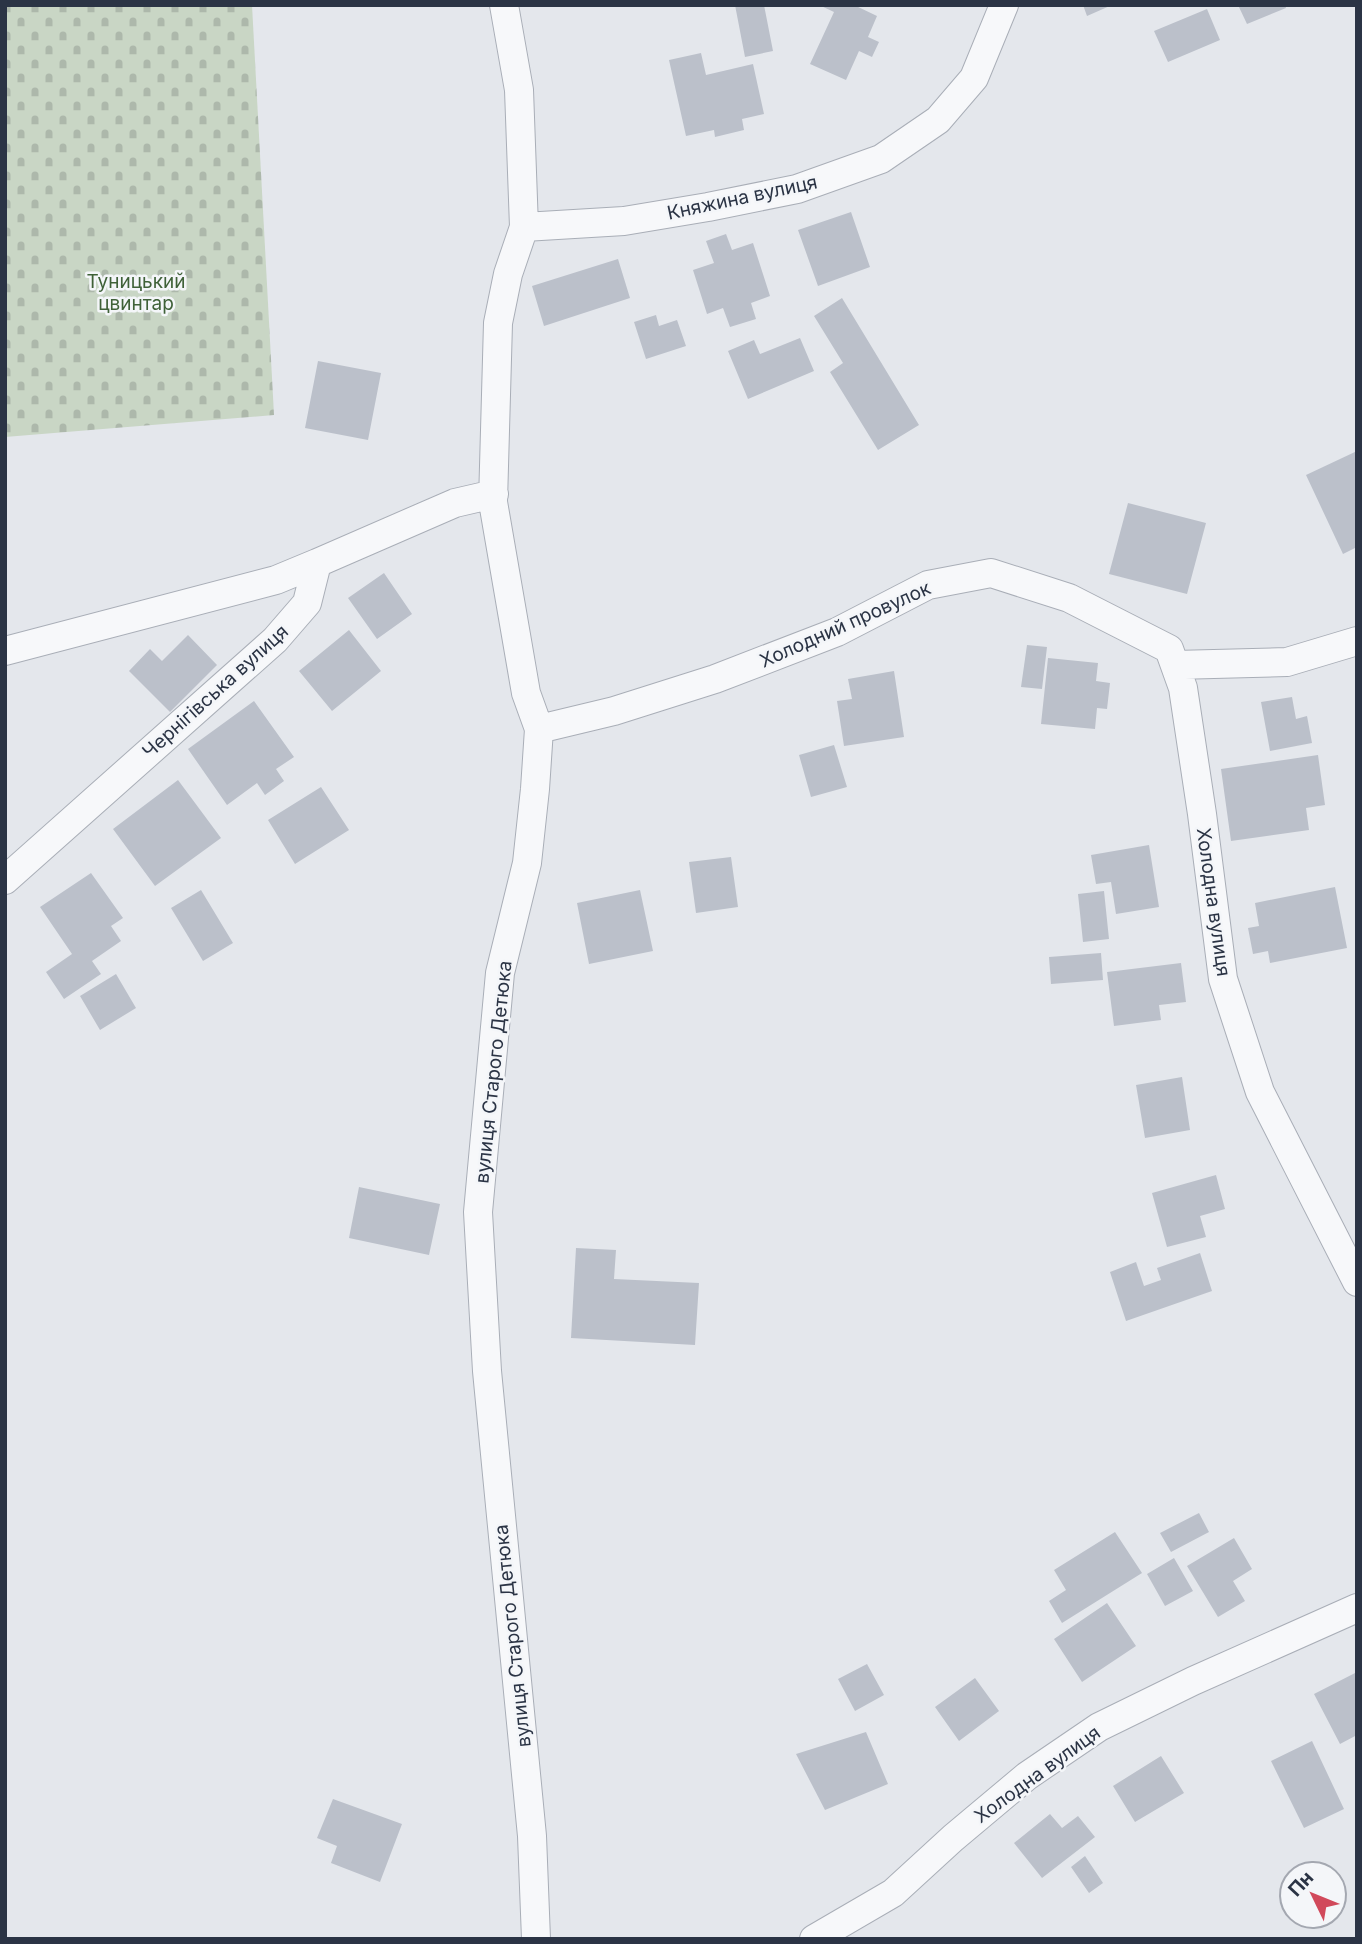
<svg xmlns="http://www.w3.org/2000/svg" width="1362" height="1944" viewBox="0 0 1362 1944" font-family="Inter,sans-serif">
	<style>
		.cemetery { fill: url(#cemetery-stones) }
		.building { fill: #bbc0ca }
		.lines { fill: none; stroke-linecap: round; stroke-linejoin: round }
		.minor-casing { stroke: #a9aeb7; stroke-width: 30 }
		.minor { stroke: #f7f8fa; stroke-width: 28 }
		.labels { text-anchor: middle; stroke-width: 5; stroke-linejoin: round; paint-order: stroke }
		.street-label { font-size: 19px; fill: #2b3445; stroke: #f4f6f9 }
		.park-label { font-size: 19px; fill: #3f6138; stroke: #f4f6f9 }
	</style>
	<defs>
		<pattern id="cemetery-stones" width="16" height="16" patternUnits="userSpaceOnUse" patternTransform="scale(1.75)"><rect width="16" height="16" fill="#c9d6c5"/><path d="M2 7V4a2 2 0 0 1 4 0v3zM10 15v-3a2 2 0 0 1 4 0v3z" fill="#adb8ab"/></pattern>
	</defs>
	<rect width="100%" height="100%" fill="#e4e7ec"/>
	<path class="cemetery" d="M 5,5 L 252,5 L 274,415 L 5,437 Z"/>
	<path class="building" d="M 735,5 L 764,5 L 773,51 L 745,57 Z
		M 819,5 L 854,5 L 877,16 L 868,37 L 879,42 L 872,57 L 859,51 L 846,80 L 810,64 L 834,12 Z
		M 1083,5 L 1112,5 L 1087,16 Z
		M 1238,5 L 1285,5 L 1286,8 L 1247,24 Z
		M 1207,9 L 1220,40 L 1168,62 L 1154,31 Z
		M 701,53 L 706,75 L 753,64 L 764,114 L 742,119 L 744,130 L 715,137 L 714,130 L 686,136 L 669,60 Z
		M 851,212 L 870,267 L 818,286 L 798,230 Z
		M 726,234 L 732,250 L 753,243 L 770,296 L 751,303 L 756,319 L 730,327 L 723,308 L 707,314 L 693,270 L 714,263 L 706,241 Z
		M 618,259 L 630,298 L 544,326 L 532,286 Z
		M 842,298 L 919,425 L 878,450 L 830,372 L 843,363 L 814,316 Z
		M 656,315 L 659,326 L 677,320 L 686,346 L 646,359 L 634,322 Z
		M 800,338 L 814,371 L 748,399 L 728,351 L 754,340 L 760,354 Z
		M 318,361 L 381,373 L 368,440 L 305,428 Z
		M 1357,451 L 1357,547 L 1343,554 L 1306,475 Z
		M 1128,503 L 1206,523 L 1187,594 L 1109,574 Z
		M 384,573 L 412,614 L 377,639 L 348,598 Z
		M 349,630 L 381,671 L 332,711 L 299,671 Z
		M 188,635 L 217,665 L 170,712 L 129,671 L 150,649 L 162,661 Z
		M 1027,645 L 1047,647 L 1042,689 L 1021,687 Z
		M 1048,658 L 1098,663 L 1096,681 L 1110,683 L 1107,709 L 1097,708 L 1095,729 L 1041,724 Z
		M 894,671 L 904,737 L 844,746 L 837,701 L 852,699 L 848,679 Z
		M 1292,697 L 1296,719 L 1307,716 L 1312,743 L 1270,751 L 1261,702 Z
		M 254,701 L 294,757 L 276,769 L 284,781 L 265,795 L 257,783 L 227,805 L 188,749 Z
		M 834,745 L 847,787 L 811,797 L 799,755 Z
		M 1318,755 L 1325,805 L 1306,808 L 1309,830 L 1231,841 L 1221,769 Z
		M 178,780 L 221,838 L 155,886 L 113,829 Z
		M 321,787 L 349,830 L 295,864 L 268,820 Z
		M 1149,845 L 1159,907 L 1116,914 L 1111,882 L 1096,884 L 1091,855 Z
		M 731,857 L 738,907 L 696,913 L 689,862 Z
		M 91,873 L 123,918 L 111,926 L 121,941 L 92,961 L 101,974 L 64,999 L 46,972 L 72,954 L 40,907 Z
		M 1335,887 L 1347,948 L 1270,963 L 1268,951 L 1253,954 L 1248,928 L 1259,926 L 1255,903 Z
		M 201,890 L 233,943 L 203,961 L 171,908 Z
		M 640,890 L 653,951 L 589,964 L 577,903 Z
		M 1104,891 L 1109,939 L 1083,942 L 1078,894 Z
		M 1101,953 L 1103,980 L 1051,984 L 1049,957 Z
		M 1181,963 L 1186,1002 L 1159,1005 L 1161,1020 L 1114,1026 L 1107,972 Z
		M 116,974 L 136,1008 L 100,1030 L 80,996 Z
		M 1182,1077 L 1190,1130 L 1145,1138 L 1136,1085 Z
		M 1216,1175 L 1225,1209 L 1200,1216 L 1206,1237 L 1167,1247 L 1152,1193 Z
		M 359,1187 L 440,1204 L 429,1255 L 349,1238 Z
		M 576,1248 L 616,1250 L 614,1279 L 699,1283 L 695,1345 L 571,1338 Z
		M 1200,1253 L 1212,1291 L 1126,1321 L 1110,1272 L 1136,1262 L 1144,1286 L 1161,1280 L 1157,1268 Z
		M 1199,1513 L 1209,1532 L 1171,1552 L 1160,1533 Z
		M 1115,1532 L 1142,1573 L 1062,1623 L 1049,1601 L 1066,1590 L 1054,1570 Z
		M 1234,1538 L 1252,1569 L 1233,1581 L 1245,1601 L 1218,1617 L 1187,1566 Z
		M 1174,1558 L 1193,1591 L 1165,1606 L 1147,1574 Z
		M 1107,1603 L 1136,1646 L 1082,1682 L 1054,1639 Z
		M 867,1664 L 884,1695 L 855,1711 L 838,1679 Z
		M 1357,1672 L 1357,1735 L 1340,1744 L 1314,1694 Z
		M 975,1678 L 999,1711 L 959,1741 L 935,1707 Z
		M 866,1732 L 888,1784 L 825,1810 L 796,1754 Z
		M 1312,1741 L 1344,1809 L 1304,1828 L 1271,1761 Z
		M 1161,1756 L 1184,1793 L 1135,1822 L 1113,1786 Z
		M 333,1799 L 402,1824 L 380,1882 L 331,1863 L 337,1846 L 317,1838 Z
		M 1050,1814 L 1062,1828 L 1078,1816 L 1095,1837 L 1042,1878 L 1014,1843 Z
		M 1085,1856 L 1103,1883 L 1089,1893 L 1071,1867 Z"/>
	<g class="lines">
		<defs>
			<path id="minor" d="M 504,5 L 519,90 L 524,227 L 508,274 L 498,323 L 493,502 L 526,693 L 539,729 L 535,789 L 527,863 L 500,973 L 478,1212 L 487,1371 L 532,1836 L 536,1939
				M 524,227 L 624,221 L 708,207 L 797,189 L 881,159 L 938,120 L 974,78 L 1004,5
				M 317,563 L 455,503 L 494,494
				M 5,651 L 276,580 L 317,563 L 307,603 L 275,640 L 5,880
				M 1175,665 L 1287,662 L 1357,641
				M 539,729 L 614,711 L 715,679 L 837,632 L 928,585 L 991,573 L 1069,598 L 1169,649 L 1183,688 L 1202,814 L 1223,979 L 1260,1092 L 1357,1282
				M 814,1939 L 893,1893 L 953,1838 L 1027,1776 L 1099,1727 L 1193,1681 L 1357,1608"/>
		</defs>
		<use href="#minor" class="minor-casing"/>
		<use href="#minor" class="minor"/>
	</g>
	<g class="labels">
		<g class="street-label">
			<text transform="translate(742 197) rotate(-12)" y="7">Княжина вулиця</text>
			<text transform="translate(845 624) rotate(-24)" y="7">Холодний провулок</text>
			<text transform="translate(215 691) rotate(-42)" y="7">Чернігівська вулиця</text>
			<text transform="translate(1214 902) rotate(82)" y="7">Холодна вулиця</text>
			<text transform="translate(493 1072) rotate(-84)" y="7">вулиця Старого Детюка</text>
			<text transform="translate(512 1636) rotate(-96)" y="7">вулиця Старого Детюка</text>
			<text transform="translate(1037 1774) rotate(-36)" y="7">Холодна вулиця</text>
		</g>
		<g class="park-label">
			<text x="136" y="288">Туницький<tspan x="136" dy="22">цвинтар</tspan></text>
		</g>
	</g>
	<rect width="1362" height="1944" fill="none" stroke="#2b3445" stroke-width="14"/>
	<g transform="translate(1313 1895) rotate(313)"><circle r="33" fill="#f4f6f9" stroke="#a4a8b1" stroke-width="2"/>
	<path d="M0-5L12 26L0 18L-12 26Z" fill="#d1495b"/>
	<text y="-10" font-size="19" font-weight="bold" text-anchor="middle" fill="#2b3445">Пн</text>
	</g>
</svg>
